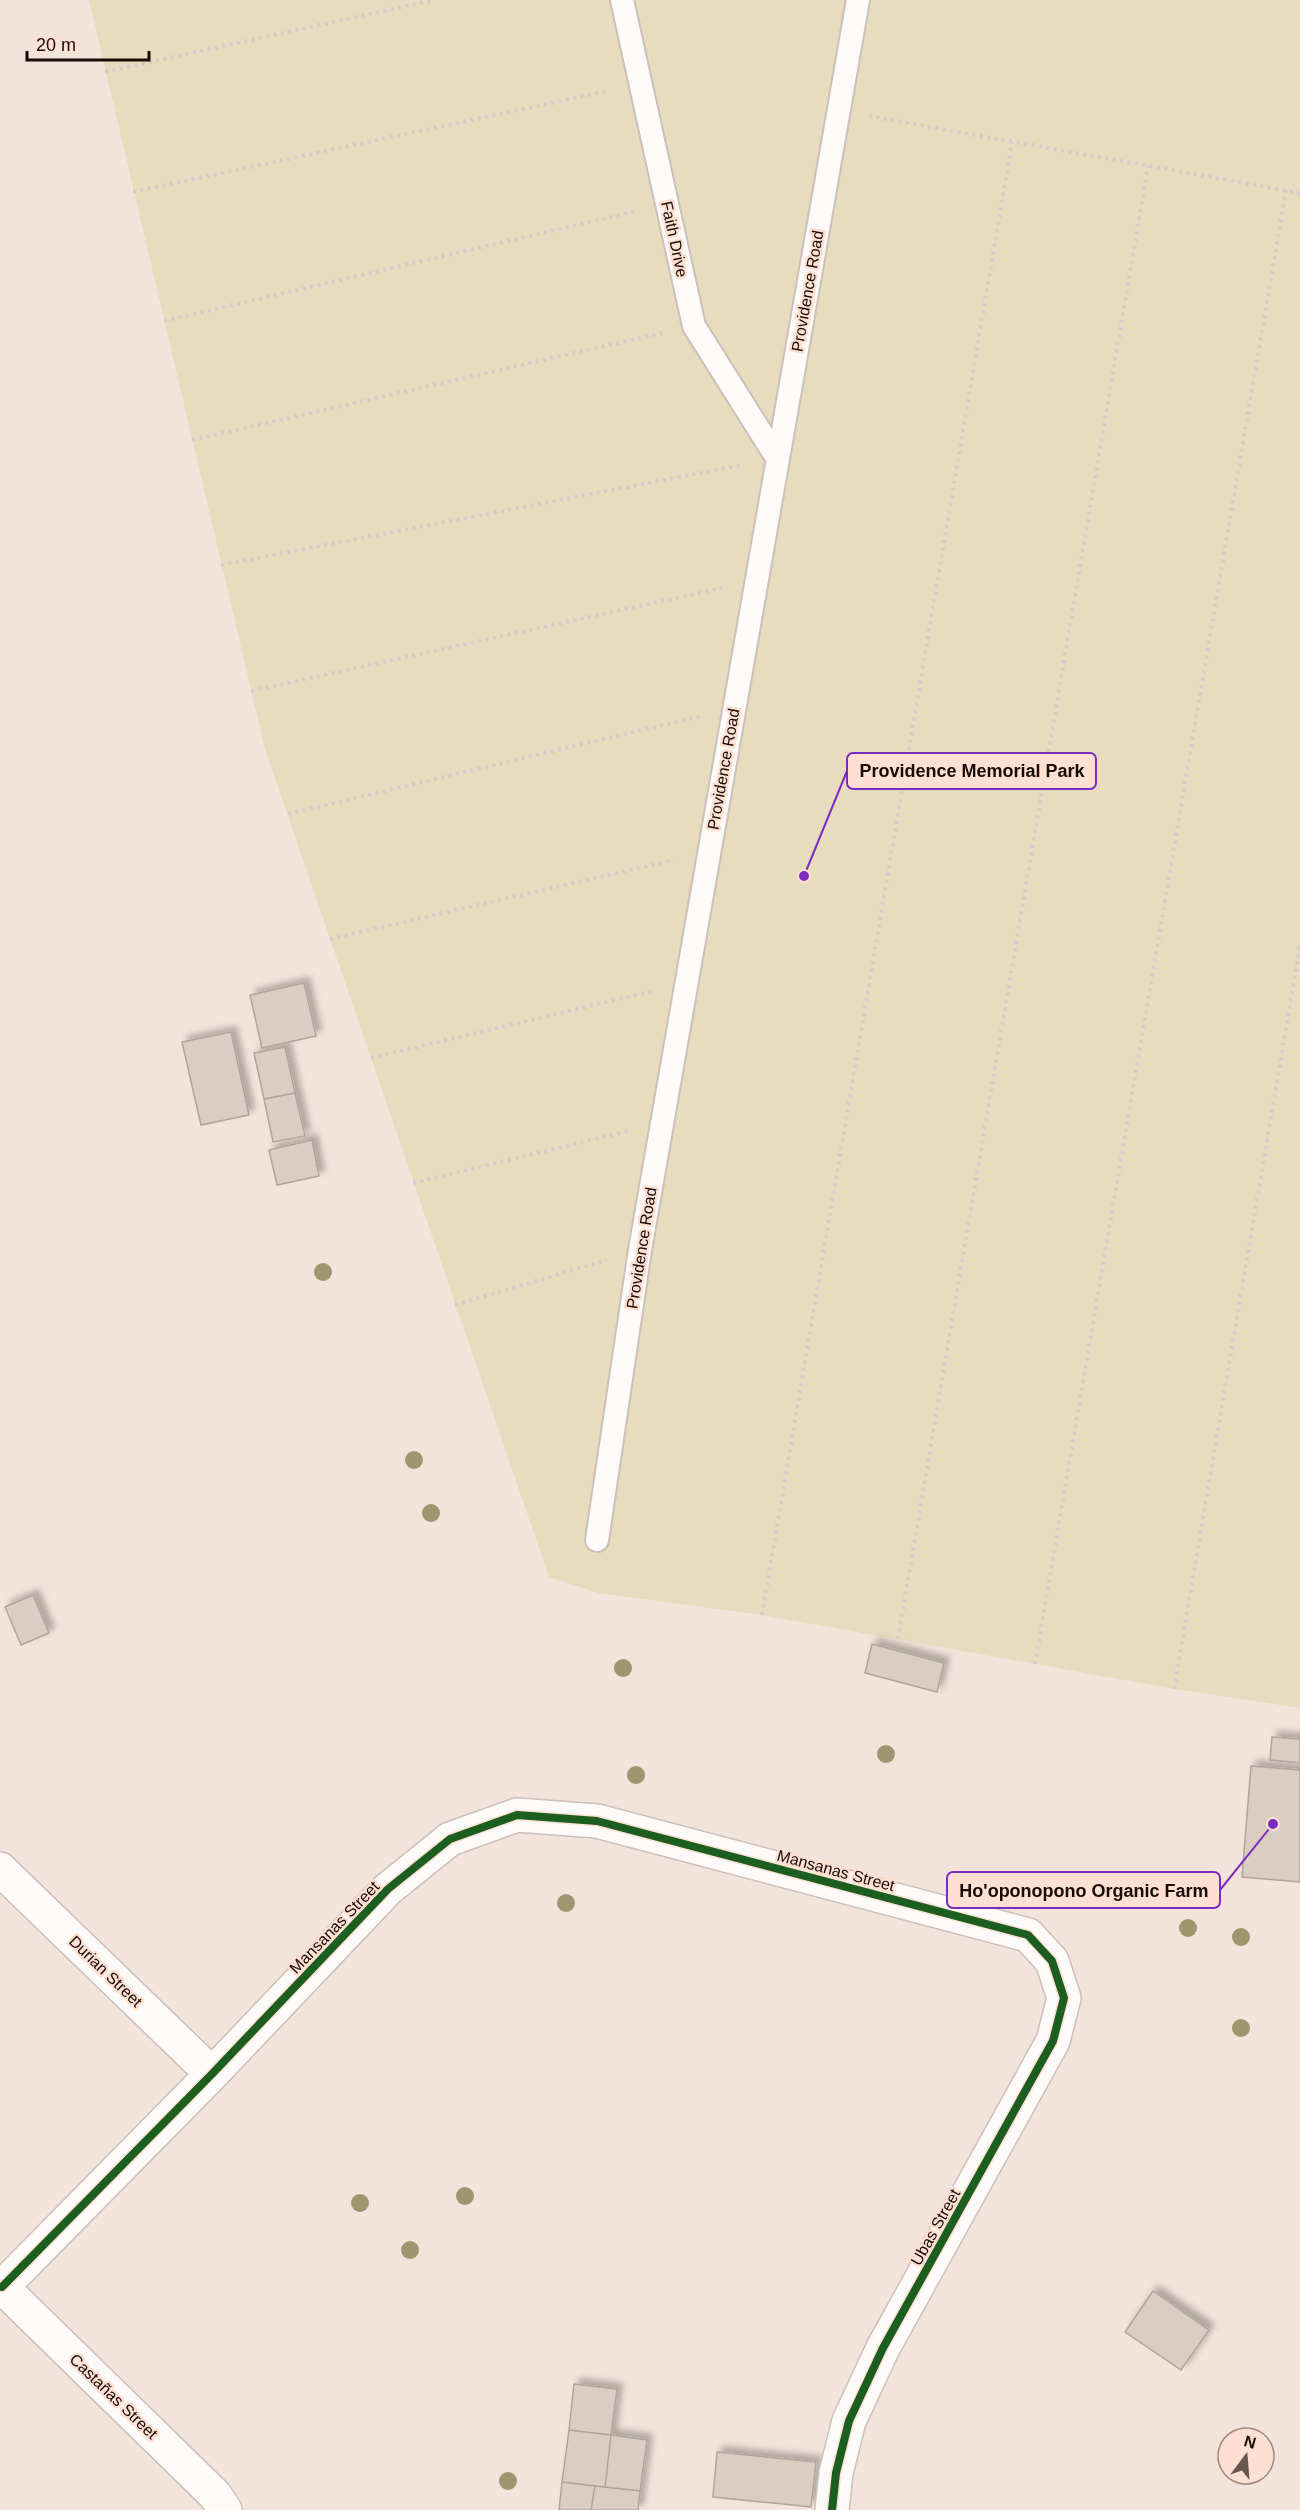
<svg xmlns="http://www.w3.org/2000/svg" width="1300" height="2510" viewBox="0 0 1300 2510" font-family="Helvetica,sans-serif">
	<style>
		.green { fill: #e7dcbd }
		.building { fill: #dacdc1; stroke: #afa59b; stroke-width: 1.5; filter: url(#shadow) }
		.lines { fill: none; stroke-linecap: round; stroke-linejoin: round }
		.lane-casing { stroke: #cdbfb9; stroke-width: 26 }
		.street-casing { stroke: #cdbfb9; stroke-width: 36 }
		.path { stroke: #d2cdcb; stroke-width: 4; stroke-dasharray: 3 4.5; stroke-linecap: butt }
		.lane { stroke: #fdfbfa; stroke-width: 22 }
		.street { stroke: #fdfbfa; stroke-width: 33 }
		.cycleway-casing { stroke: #fde0d1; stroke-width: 11 }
		.cycleway { stroke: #1b5e20; stroke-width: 8 }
		.tree { fill: #a09570 }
		.labels { text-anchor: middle; stroke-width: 5; stroke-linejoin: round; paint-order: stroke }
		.street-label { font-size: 16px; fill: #160b05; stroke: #fde0d1 }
		.leader { fill: none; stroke: #7b2cbf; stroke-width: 2 }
		.callout-dot { fill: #7b2cbf; stroke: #fde0d1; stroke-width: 2 }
		.callout { fill: #fde0d1; stroke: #7b2cbf; stroke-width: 2 }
		.callout-label { font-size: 18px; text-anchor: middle; font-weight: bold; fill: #160b05 }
	</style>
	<defs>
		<filter id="shadow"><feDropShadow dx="5.5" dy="-5.5" stdDeviation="3" flood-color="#0004"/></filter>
	</defs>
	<rect width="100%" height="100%" fill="#f3e4db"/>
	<path class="green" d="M 89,0 L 1300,0 L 1300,1708 L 1174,1689 L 762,1615 L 598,1593 L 549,1577 L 265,749 Z"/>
	<path class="building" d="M 304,983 L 316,1036 L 262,1048 L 250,995 Z
		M 231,1032 L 249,1115 L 201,1125 L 182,1042 Z
		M 285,1047 L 295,1093 L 264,1099 L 254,1053 Z
		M 295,1093 L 305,1136 L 273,1142 L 264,1099 Z
		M 312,1140 L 319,1176 L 277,1185 L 269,1150 Z
		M 33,1595 L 49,1633 L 21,1645 L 5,1607 Z
		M 872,1644 L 944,1663 L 937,1692 L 865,1673 Z
		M 1272,1737 L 1300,1739 L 1300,1763 L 1270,1760 Z
		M 1251,1766 L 1300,1770 L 1300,1882 L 1242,1877 Z
		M 1153,2291 L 1209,2330 L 1181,2370 L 1125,2332 Z
		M 574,2384 L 617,2389 L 611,2435 L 569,2430 Z
		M 569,2430 L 611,2435 L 605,2487 L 562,2482 Z
		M 611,2435 L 647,2440 L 640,2491 L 605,2487 Z
		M 717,2452 L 816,2462 L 811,2507 L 713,2497 Z
		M 562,2482 L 595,2486 L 591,2510 L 559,2510 Z
		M 595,2486 L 640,2491 L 638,2510 L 591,2510 Z"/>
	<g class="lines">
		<defs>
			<path id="lane" d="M 622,0 L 694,326 L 777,458
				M 597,1540 L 640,1250 L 858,0"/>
			<path id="street" d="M 0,1869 L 212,2074
				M 0,2285 L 215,2495 L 225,2510
				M 2,2287 L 212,2074 L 388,1889 L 450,1839 L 517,1815 L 597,1821 L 1028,1935 L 1052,1961 L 1064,1998 L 1053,2041 L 883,2348 L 849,2421 L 836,2473 L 832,2510"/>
		</defs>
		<use href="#lane" class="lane-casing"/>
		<use href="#street" class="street-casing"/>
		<path class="path" d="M 105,72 L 434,0
			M 869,116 L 1300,193
			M 133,192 L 608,91
			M 164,321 L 637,211
			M 192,440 L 662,333
			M 221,565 L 742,465
			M 251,691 L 722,588
			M 288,814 L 701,716
			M 330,939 L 674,860
			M 371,1058 L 653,991
			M 413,1183 L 628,1131
			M 455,1305 L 607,1260
			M 762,1615 L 1012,142
			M 898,1639 L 1148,166
			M 1035,1664 L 1286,190
			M 1174,1689 L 1300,946"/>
		<use href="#lane" class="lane"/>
		<use href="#street" class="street"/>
		<defs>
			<path id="cycleway" d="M 2,2287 L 212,2074 L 388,1889 L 450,1839 L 517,1815 L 597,1821 L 1028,1935 L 1052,1961 L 1064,1998 L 1053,2041 L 883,2348 L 849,2421 L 836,2473 L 832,2510"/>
		</defs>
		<use href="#cycleway" class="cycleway-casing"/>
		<use href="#cycleway" class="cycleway"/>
	</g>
	<g class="tree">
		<circle cx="323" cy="1272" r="9"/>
		<circle cx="414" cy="1460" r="9"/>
		<circle cx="431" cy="1513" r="9"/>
		<circle cx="623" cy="1668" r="9"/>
		<circle cx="886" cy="1754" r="9"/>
		<circle cx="636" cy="1775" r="9"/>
		<circle cx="566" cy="1903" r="9"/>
		<circle cx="1188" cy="1928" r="9"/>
		<circle cx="1241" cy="1937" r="9"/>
		<circle cx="1241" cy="2028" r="9"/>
		<circle cx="465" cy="2196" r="9"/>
		<circle cx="360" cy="2203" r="9"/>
		<circle cx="410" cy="2250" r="9"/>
		<circle cx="508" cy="2481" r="9"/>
	</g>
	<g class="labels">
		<g class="street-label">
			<text transform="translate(675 239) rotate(78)" y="6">Faith Drive</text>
			<text transform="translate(807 291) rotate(-80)" y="6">Providence Road</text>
			<text transform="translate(723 769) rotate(-80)" y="6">Providence Road</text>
			<text transform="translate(641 1248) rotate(-81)" y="6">Providence Road</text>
			<text transform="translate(836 1870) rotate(15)" y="6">Mansanas Street</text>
			<text transform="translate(334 1927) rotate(-46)" y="6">Mansanas Street</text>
			<text transform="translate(106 1971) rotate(44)" y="6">Durian Street</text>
			<text transform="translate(935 2227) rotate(-61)" y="6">Ubas Street</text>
			<text transform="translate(114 2396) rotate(44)" y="6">Castañas Street</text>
		</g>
	</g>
	<path class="leader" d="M804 876L847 771M1273 1824L1220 1890"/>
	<g class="callout-dot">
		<circle cx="804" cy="876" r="6"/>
		<circle cx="1273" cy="1824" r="6"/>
	</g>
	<g class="callout">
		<rect x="847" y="753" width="249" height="36" rx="6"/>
		<rect x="947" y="1872" width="273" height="36" rx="6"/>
	</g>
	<g class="callout-label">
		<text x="972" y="777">Providence Memorial Park</text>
		<text x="1084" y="1897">Ho'oponopono Organic Farm</text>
	</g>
	<g transform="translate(1246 2456) rotate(16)"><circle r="28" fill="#fde0d1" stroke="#a18b7f" stroke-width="1.5"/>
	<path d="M0-4.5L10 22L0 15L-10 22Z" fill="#635750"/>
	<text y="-9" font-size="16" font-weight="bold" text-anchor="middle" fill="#160b05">N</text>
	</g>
	<path d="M27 51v9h122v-9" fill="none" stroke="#160b05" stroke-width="3"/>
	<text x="36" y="51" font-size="18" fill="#160b05" stroke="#fde0d1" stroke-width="4.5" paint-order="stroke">20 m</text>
</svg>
